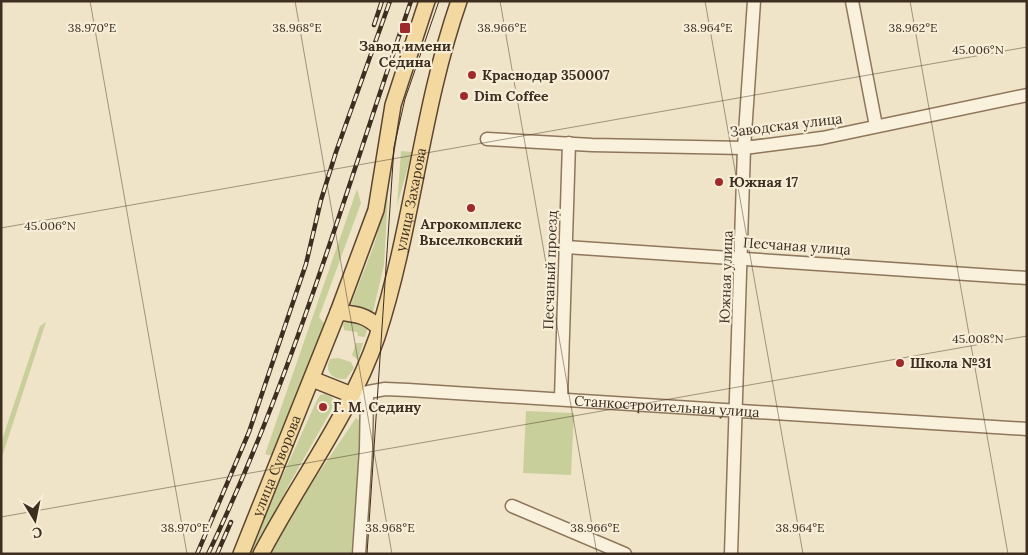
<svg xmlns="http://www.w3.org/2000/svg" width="1028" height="555" viewBox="0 0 1028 555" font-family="Lora,serif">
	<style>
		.green { fill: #c9cf9b }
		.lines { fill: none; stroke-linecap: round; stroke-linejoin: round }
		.minor-casing { stroke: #8d765c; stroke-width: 15 }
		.major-casing { stroke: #5b4430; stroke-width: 18 }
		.minor { stroke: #faf1dc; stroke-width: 12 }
		.major { stroke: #f3d9a0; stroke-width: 15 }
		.tram { stroke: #3d2e20; stroke-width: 1 }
		.rail-casing { stroke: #3d2e20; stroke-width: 4.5 }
		.rail { stroke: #f7eed8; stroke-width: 2.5; stroke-dasharray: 8; stroke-linecap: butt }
		.ticks { fill: none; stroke: #3d2e20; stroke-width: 1; stroke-opacity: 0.45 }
		.poi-dot { fill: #9e2a2b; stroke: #f7eed8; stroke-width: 2 }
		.labels { text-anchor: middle; stroke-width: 4.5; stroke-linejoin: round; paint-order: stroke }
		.poi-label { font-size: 14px; font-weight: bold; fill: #3d2e20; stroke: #f7eed8; text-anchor: start }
		.street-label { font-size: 14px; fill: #3d2e20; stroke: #f7eed8 }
		.ticks-label { font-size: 12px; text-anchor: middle; fill: #3d2e20; stroke: #f7eed8; stroke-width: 4.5; stroke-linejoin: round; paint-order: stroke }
	</style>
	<rect width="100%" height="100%" fill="#f0e4c8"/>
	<path class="green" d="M 401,151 L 412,152 L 397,206 Z
		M 357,189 L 361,203 L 319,317 L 326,326 L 273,456 L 265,454 Z
		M 388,194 L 384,265 L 373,312 L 351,304 L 374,245 Z
		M 347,319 L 368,326 L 365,337 L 358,336 L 357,332 L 344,330 L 343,324 Z
		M 46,322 L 1,460 L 1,443 L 40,326 Z
		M 356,343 L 363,343 L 358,360 L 352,355 Z
		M 338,358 L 351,362 L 354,368 L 346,379 C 332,380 324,372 330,359 Z
		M 325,394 L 332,397 L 334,404 L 332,409 L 291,481 L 254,554 L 247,554 L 316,402 L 320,395 Z
		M 526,411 L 574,413 L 571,475 L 523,473 Z
		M 356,418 L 361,422 L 352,554 L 271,554 L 297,505 Z"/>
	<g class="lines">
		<defs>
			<g id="minor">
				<path d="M 852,1 L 876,126"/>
				<path d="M 487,139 L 592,145 L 744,148 L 822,138 L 1027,95"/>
				<path d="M 566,247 L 1027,278"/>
				<path id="s1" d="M 352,395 L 385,389 L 408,390 L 1027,429"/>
				<path d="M 561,398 L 569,143"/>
				<path d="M 512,506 L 625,554"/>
				<path d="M 359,554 L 366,449 L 367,394"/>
				<path d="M 731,554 L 744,148 L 754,1"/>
			</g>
			<g id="major">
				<path d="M 338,312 C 355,314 367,315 379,328"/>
				<path d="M 312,379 L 352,395"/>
				<path id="s2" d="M 241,554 L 338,312 L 376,210 L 393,105 L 427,1"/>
				<path id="s3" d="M 261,554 C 299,481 350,415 377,337 C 413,227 421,110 459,1"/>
			</g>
		</defs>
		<use href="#minor" class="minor-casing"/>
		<use href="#major" class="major-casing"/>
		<use href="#minor" class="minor"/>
		<use href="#major" class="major"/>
		<path class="tram" d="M 367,554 L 394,147 L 405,99 L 439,1"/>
		<defs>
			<path id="rail" d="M 374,25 L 382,1
				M 197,554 L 249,432 L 306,264 L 321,200 L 336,152 L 390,1
				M 208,554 C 293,377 347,186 411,1
				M 217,554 L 231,522"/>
		</defs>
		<use href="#rail" class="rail-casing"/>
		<use href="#rail" class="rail"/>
	</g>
	<path class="ticks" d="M 90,1 L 187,554M 295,1 L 392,554M 500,1 L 597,554M 705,1 L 803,554M 910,1 L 1008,554M 1,228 L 1027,47M 1,517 L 1027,336"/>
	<g class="poi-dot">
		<rect x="399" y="22" width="12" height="12" rx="2.5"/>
		<circle cx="472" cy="75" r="5"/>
		<circle cx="464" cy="96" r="5"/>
		<circle cx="719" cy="182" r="5"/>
		<circle cx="471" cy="208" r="5"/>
		<circle cx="900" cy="363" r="5"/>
		<circle cx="323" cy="407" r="5"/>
	</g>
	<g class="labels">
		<g class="poi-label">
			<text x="405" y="51" text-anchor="middle">Завод имени<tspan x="405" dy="16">Седина</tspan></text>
			<text x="482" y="80">Краснодар 350007</text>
			<text x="474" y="101">Dim Coffee</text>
			<text x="729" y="187">Южная 17</text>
			<text x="471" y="229" text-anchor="middle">Агрокомплекс<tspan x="471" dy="16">Выселковский</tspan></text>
			<text x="910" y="368">Школа №31</text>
			<text x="333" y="412">Г. М. Седину</text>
		</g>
		<g class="street-label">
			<text transform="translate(786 125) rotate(-7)" y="5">Заводская улица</text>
			<text dy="5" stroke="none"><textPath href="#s3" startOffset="388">улица Захарова</textPath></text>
			<text transform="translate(797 246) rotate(4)" y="5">Песчаная улица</text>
			<text transform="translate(550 270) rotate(-88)" y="5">Песчаный проезд</text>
			<text transform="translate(726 277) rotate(-88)" y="5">Южная улица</text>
			<text dy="5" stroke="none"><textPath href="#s1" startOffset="316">Станкостроительная улица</textPath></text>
			<text dy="5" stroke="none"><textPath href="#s2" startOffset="95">улица Суворова</textPath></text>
		</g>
	</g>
	<g class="ticks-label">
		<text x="92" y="32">38.970°E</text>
		<text x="297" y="32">38.968°E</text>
		<text x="502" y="32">38.966°E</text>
		<text x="708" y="32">38.964°E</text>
		<text x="913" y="32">38.962°E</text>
		<text x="978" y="54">45.006°N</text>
		<text x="50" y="230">45.006°N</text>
		<text x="978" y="343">45.008°N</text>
		<text x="185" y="532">38.970°E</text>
		<text x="390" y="532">38.968°E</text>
		<text x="595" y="532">38.966°E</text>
		<text x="800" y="532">38.964°E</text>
	</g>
	<rect width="1028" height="555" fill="none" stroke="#3d2e20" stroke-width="5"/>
	<g transform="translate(35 520) rotate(170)" stroke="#f7eed8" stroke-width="4" paint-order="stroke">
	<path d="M0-4L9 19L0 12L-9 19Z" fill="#3d2e20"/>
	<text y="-8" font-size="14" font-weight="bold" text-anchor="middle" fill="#3d2e20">С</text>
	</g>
</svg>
